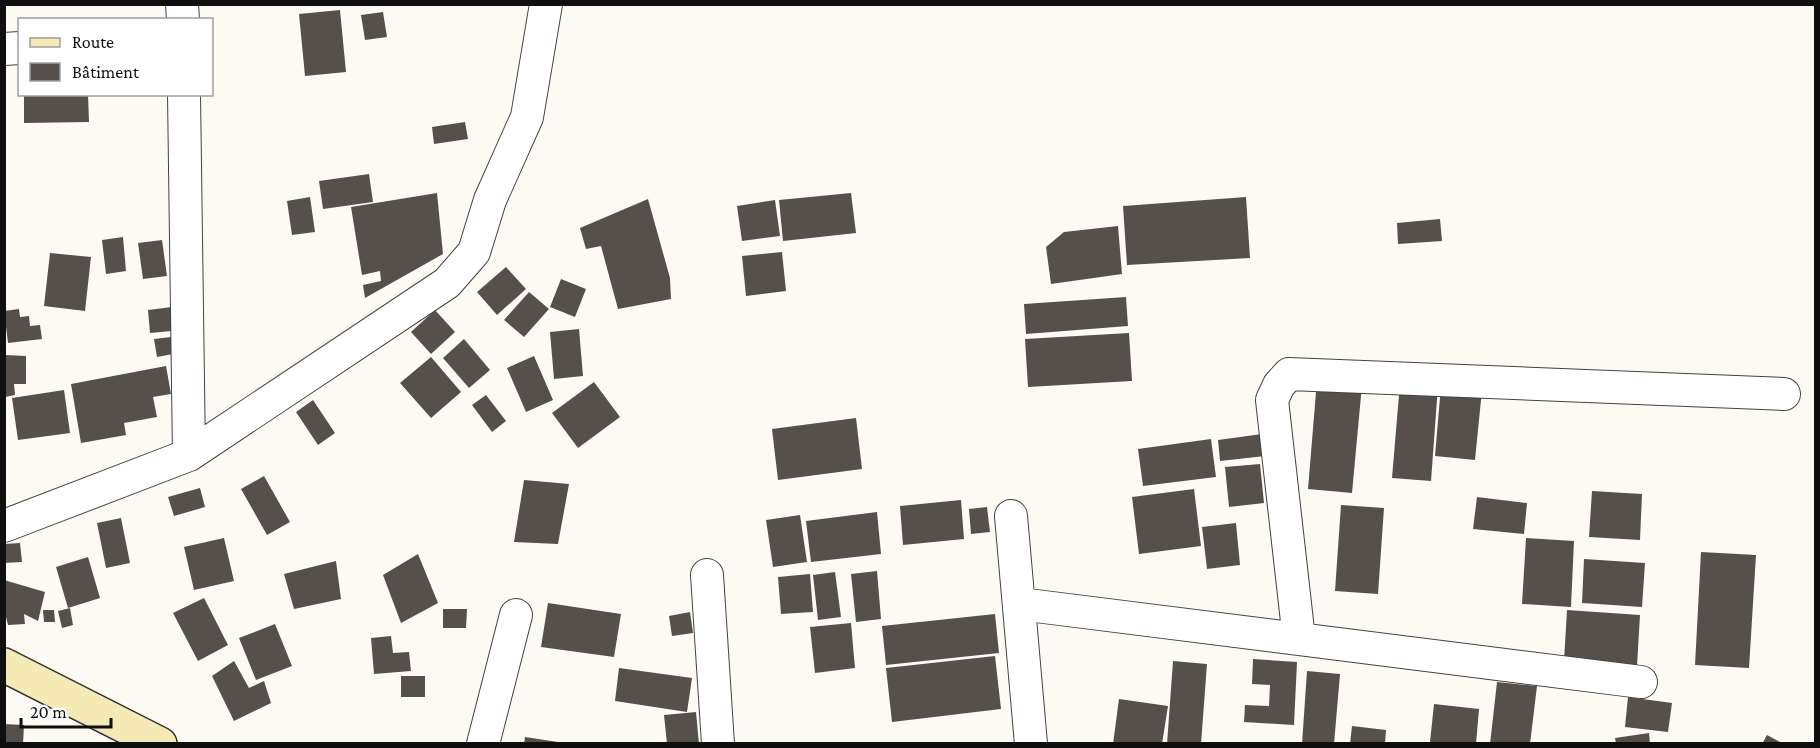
<svg xmlns="http://www.w3.org/2000/svg" width="1820" height="748" viewBox="0 0 1820 748" font-family="'Crimson Pro',serif">
	<style>
		.building { fill: #56504d }
		.lines { fill: none; stroke-linecap: round; stroke-linejoin: round }
		.street-casing { stroke: #424242; stroke-width: 34 }
		.secondary-casing { stroke: #313131; stroke-width: 36 }
		.street { stroke: #fff; stroke-width: 32 }
		.secondary { stroke: #f5eab6; stroke-width: 33 }
	</style>
	<rect width="100%" height="100%" fill="#fdfaf3"/>
	<path class="building" d="M 340,10 L 346,72 L 305,76 L 299,14 Z
		M 383,12 L 387,37 L 365,40 L 361,15 Z
		M 24,94 L 88,94 L 89,122 L 24,123 Z
		M 465,122 L 468,139 L 434,144 L 432,127 Z
		M 369,174 L 373,202 L 323,209 L 319,181 Z
		M 437,193 L 443,254 L 365,298 L 363,285 L 381,281 L 380,271 L 362,275 L 351,207 Z
		M 851,193 L 856,233 L 783,241 L 779,200 Z
		M 310,197 L 315,232 L 292,235 L 287,201 Z
		M 1246,197 L 1250,258 L 1127,265 L 1123,206 Z
		M 648,199 L 670,278 L 671,299 L 618,309 L 601,246 L 586,249 L 580,228 Z
		M 775,200 L 780,236 L 742,241 L 737,206 Z
		M 1440,219 L 1442,241 L 1398,244 L 1397,223 Z
		M 1118,226 L 1122,274 L 1051,284 L 1046,247 L 1064,232 Z
		M 123,237 L 126,271 L 106,274 L 102,240 Z
		M 162,240 L 167,276 L 143,279 L 138,243 Z
		M 782,252 L 786,291 L 746,296 L 742,256 Z
		M 50,253 L 91,257 L 85,311 L 44,306 Z
		M 506,267 L 526,289 L 497,315 L 477,292 Z
		M 561,279 L 586,289 L 575,317 L 550,307 Z
		M 529,292 L 549,309 L 524,337 L 504,320 Z
		M 1126,297 L 1128,326 L 1026,334 L 1024,304 Z
		M 180,306 L 182,330 L 150,333 L 148,310 Z
		M 19,309 L 20,317 L 29,316 L 30,326 L 40,325 L 42,339 L 8,343 L 4,311 Z
		M 435,310 L 455,332 L 431,354 L 411,332 Z
		M 579,329 L 583,376 L 554,379 L 550,332 Z
		M 1129,333 L 1132,381 L 1028,387 L 1025,339 Z
		M 171,337 L 173,354 L 157,357 L 154,339 Z
		M 464,339 L 490,370 L 469,388 L 443,358 Z
		M 5,355 L 26,356 L 26,384 L 14,384 L 15,395 L 5,397 Z
		M 534,356 L 553,400 L 526,412 L 507,368 Z
		M 431,357 L 461,392 L 431,418 L 400,383 Z
		M 166,366 L 171,394 L 153,397 L 157,417 L 124,423 L 126,435 L 81,443 L 71,384 Z
		M 1317,380 L 1362,385 L 1352,493 L 1308,489 Z
		M 594,382 L 620,417 L 578,448 L 552,413 Z
		M 1400,383 L 1438,386 L 1431,481 L 1392,478 Z
		M 1441,386 L 1482,390 L 1475,460 L 1435,456 Z
		M 64,390 L 70,433 L 18,440 L 12,398 Z
		M 486,395 L 506,421 L 492,432 L 472,405 Z
		M 313,400 L 335,433 L 318,445 L 296,412 Z
		M 856,418 L 862,469 L 778,480 L 772,429 Z
		M 1262,434 L 1265,456 L 1220,461 L 1218,440 Z
		M 1211,439 L 1216,477 L 1143,486 L 1138,449 Z
		M 1260,464 L 1264,503 L 1229,507 L 1225,467 Z
		M 264,476 L 290,522 L 267,535 L 241,489 Z
		M 524,480 L 569,484 L 558,544 L 514,542 Z
		M 200,488 L 205,507 L 174,516 L 168,497 Z
		M 1194,489 L 1201,546 L 1139,554 L 1132,497 Z
		M 1592,491 L 1642,494 L 1640,540 L 1589,537 Z
		M 1477,497 L 1527,503 L 1524,534 L 1473,529 Z
		M 961,500 L 964,539 L 903,545 L 900,506 Z
		M 1341,505 L 1384,508 L 1378,594 L 1335,591 Z
		M 987,507 L 990,532 L 971,534 L 969,509 Z
		M 877,512 L 881,554 L 811,562 L 806,521 Z
		M 800,515 L 807,562 L 773,567 L 766,520 Z
		M 121,518 L 130,563 L 106,568 L 97,523 Z
		M 1236,523 L 1240,565 L 1207,569 L 1202,527 Z
		M 224,538 L 234,581 L 194,590 L 184,547 Z
		M 1526,538 L 1574,541 L 1571,607 L 1522,604 Z
		M 20,543 L 22,562 L 4,563 L 4,544 Z
		M 1701,552 L 1756,555 L 1749,668 L 1695,665 Z
		M 418,554 L 438,603 L 401,623 L 383,575 Z
		M 88,557 L 100,598 L 68,608 L 56,567 Z
		M 1584,559 L 1645,563 L 1642,607 L 1582,603 Z
		M 336,561 L 341,599 L 294,609 L 284,574 Z
		M 877,571 L 881,619 L 856,622 L 851,574 Z
		M 835,572 L 841,617 L 818,620 L 813,575 Z
		M 810,574 L 813,612 L 781,614 L 778,577 Z
		M 4,580 L 45,592 L 38,621 L 24,614 L 25,624 L 8,625 L 4,609 Z
		M 204,598 L 228,645 L 198,661 L 173,613 Z
		M 548,603 L 621,614 L 614,657 L 541,647 Z
		M 70,608 L 73,625 L 62,628 L 58,611 Z
		M 443,609 L 467,609 L 466,628 L 443,628 Z
		M 43,610 L 54,610 L 55,622 L 44,622 Z
		M 1567,610 L 1640,615 L 1637,666 L 1564,661 Z
		M 690,612 L 693,633 L 672,636 L 669,616 Z
		M 995,614 L 999,653 L 886,665 L 882,626 Z
		M 851,623 L 855,668 L 815,673 L 810,627 Z
		M 275,624 L 292,666 L 256,680 L 239,638 Z
		M 391,636 L 393,653 L 409,652 L 411,671 L 374,674 L 371,638 Z
		M 995,656 L 1001,709 L 892,722 L 886,668 Z
		M 1253,659 L 1297,662 L 1294,725 L 1244,722 L 1245,705 L 1269,706 L 1270,685 L 1252,684 Z
		M 234,661 L 249,688 L 264,681 L 271,703 L 234,721 L 212,676 Z
		M 1173,661 L 1207,664 L 1201,744 L 1167,744 Z
		M 619,668 L 692,678 L 687,712 L 615,701 Z
		M 1307,671 L 1340,674 L 1334,744 L 1302,744 Z
		M 401,676 L 425,676 L 425,697 L 401,697 Z
		M 1497,682 L 1537,686 L 1530,744 L 1490,744 Z
		M 1628,697 L 1672,703 L 1668,732 L 1625,727 Z
		M 1119,699 L 1168,706 L 1162,744 L 1113,744 Z
		M 1434,704 L 1479,709 L 1476,744 L 1430,742 Z
		M 696,712 L 699,744 L 667,744 L 664,715 Z
		M 4,724 L 24,725 L 23,744 L 4,744 Z
		M 1352,726 L 1386,730 L 1385,744 L 1350,744 Z
		M 1649,733 L 1650,744 L 1616,744 L 1615,738 Z
		M 1767,735 L 1784,744 L 1762,744 Z
		M 525,737 L 558,742 L 558,744 L 524,744 Z"/>
	<g class="lines">
		<defs>
			<path id="street" d="M 182,4 L 183,20
				M 4,49 L 20,48
				M 184,94 L 189,455
				M 1011,516 L 1031,744
				M 4,526 L 189,455 L 447,283 L 474,252 L 490,200 L 527,117 L 546,4
				M 707,575 L 718,744
				M 1020,604 L 1641,682
				M 1299,639 L 1272,400 L 1279,385 L 1289,374 L 1784,394
				M 483,744 L 516,615"/>
			<path id="secondary" d="M 4,665 L 160,744"/>
		</defs>
		<use href="#street" class="street-casing"/>
		<use href="#secondary" class="secondary-casing"/>
		<use href="#street" class="street"/>
		<use href="#secondary" class="secondary"/>
	</g>
	<rect width="1820" height="748" fill="none" stroke="#0f0f0f" stroke-width="12"/>
	<rect x="18" y="18" width="195" height="78" fill="#ffffff" stroke="#9f9f9f" stroke-width="1.5"/>
	<rect x="30" y="38" width="30" height="9" fill="#f5eab6" stroke="#9f9f9f" stroke-width="1.5"/>
	<text x="72" y="48" font-size="18" fill="#0f0f0f">Route</text>
	<rect x="30" y="63" width="30" height="18" fill="#56504d" stroke="#9f9f9f" stroke-width="1.5"/>
	<text x="72" y="78" font-size="18" fill="#0f0f0f">Bâtiment</text>
	<path d="M21 718v9h90v-9" fill="none" stroke="#0f0f0f" stroke-width="3"/>
	<text x="30" y="718" font-size="18" fill="#0f0f0f" stroke="#ffffff" stroke-width="4.5" paint-order="stroke">20 m</text>
</svg>
